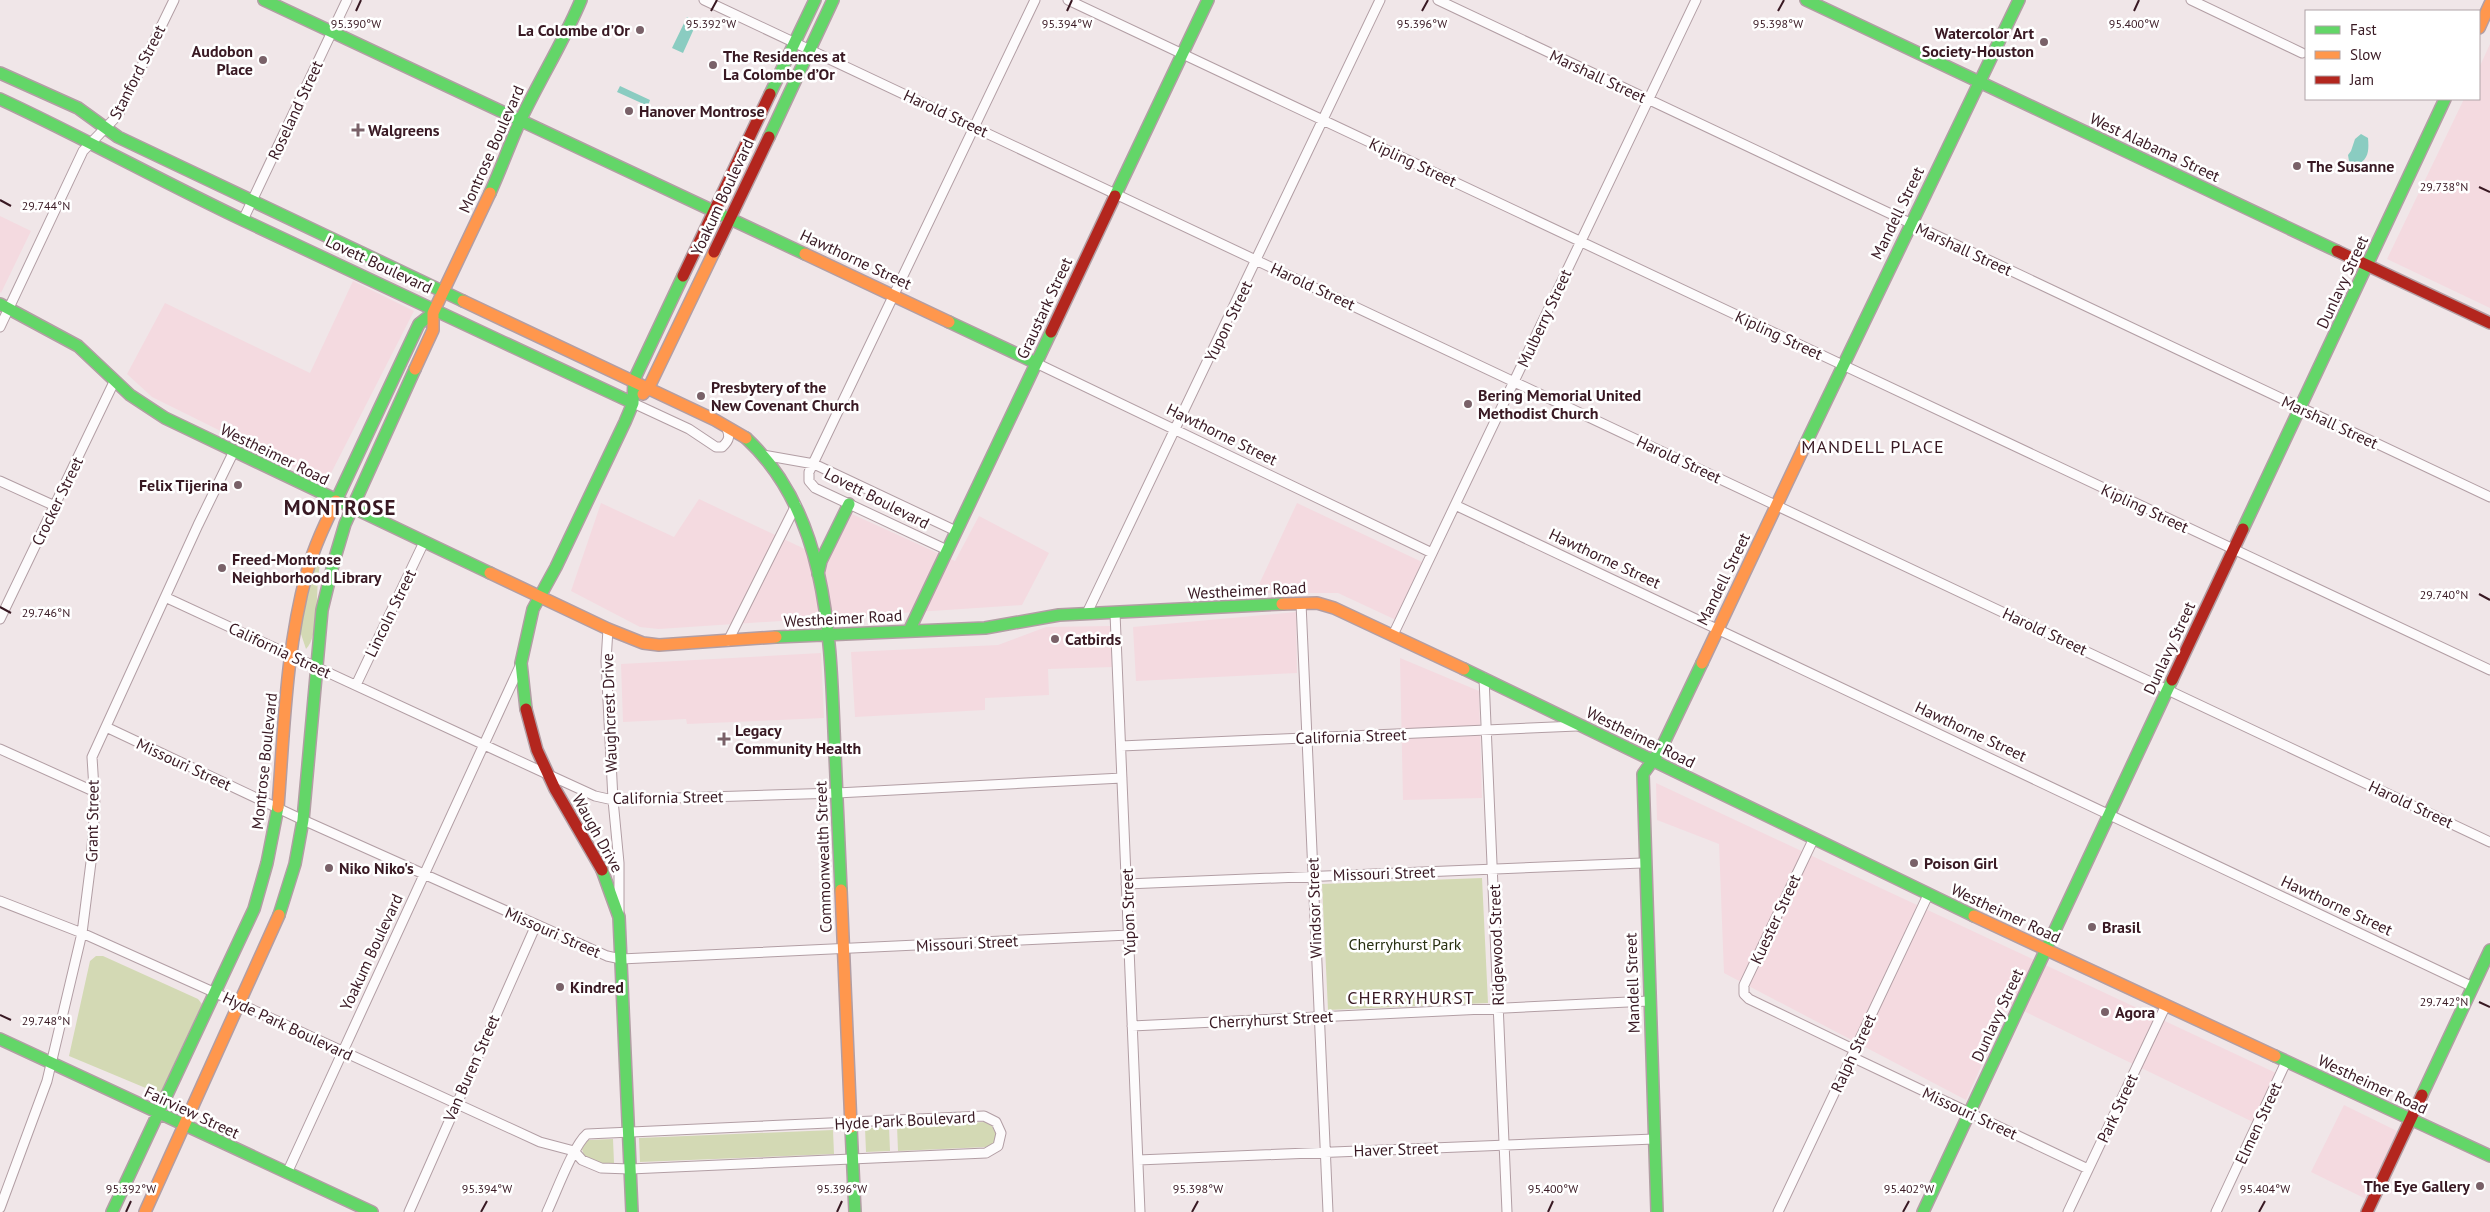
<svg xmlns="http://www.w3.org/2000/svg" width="2490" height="1212" viewBox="0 0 2490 1212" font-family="'PT Sans',sans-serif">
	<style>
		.built { fill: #f4dae0 }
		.green { fill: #d3d9b4 }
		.water { fill: #8accc1 }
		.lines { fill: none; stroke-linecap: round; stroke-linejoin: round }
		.street-casing { stroke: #b29ea4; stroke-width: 11 }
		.fast-casing { stroke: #b29ea4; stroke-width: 14 }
		.slow-casing { stroke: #b29ea4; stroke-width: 14 }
		.jam-casing { stroke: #b29ea4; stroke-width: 14 }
		.street { stroke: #fdfbfc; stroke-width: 9 }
		.fast { stroke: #63d668; stroke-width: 11 }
		.slow { stroke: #ff974d; stroke-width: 11 }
		.jam { stroke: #b3261e; stroke-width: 11 }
		.ticks { fill: none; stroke: #391923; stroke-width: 2 }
		.poi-dot { fill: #796168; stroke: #fff; stroke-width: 2 }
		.labels { text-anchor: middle; stroke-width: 5; stroke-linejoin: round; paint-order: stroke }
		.poi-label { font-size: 16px; font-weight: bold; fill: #391923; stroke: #fff; text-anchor: start }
		.street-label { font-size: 16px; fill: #391923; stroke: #fff }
		.park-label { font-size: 16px; fill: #283011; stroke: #fff }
		.neighbourhood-label { font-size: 18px; letter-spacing: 1px; fill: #391923; stroke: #fff }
		.district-label { font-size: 21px; font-weight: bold; letter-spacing: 1px; fill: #391923; stroke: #fff }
		.ticks-label { font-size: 12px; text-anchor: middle; fill: #391923; stroke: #fff; stroke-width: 5; stroke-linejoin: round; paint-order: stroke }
	</style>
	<rect width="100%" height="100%" fill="#f0e6e8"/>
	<path class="built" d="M 2490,44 L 2490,308 L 2387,259 L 2464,99 L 2479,99 L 2479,68 Z
		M 0,216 L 31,231 L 1,293 L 0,292 Z
		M 353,281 L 414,311 L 326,483 L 152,397 L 127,374 L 165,303 L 310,373 Z
		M 699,499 L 828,560 L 852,514 L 955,561 L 979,516 L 1049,553 L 1022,605 L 659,629 L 640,627 L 571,591 L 601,503 L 674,537 Z
		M 1297,503 L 1422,562 L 1396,620 L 1338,593 L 1255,593 Z
		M 1296,612 L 1297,673 L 1136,681 L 1133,627 Z
		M 1111,626 L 1113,667 L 1048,669 L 1049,695 L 985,698 L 985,710 L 855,717 L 851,652 L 998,645 L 1046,627 Z
		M 821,653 L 824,718 L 687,724 L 686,719 L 623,722 L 621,664 Z
		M 1400,658 L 1479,691 L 1482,798 L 1403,800 Z
		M 1656,783 L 2276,1073 L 2253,1122 L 2009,1004 L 1966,1100 L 1724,973 L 1719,844 L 1657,820 Z
		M 2344,1105 L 2401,1133 L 2366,1199 L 2311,1172 Z"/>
	<path class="green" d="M 315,563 L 320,565 C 315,586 320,637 306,649 L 300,631 Z
		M 1482,878 L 1488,1003 L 1328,1010 L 1322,884 Z
		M 96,956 L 103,956 L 198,999 L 202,1004 L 160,1094 L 69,1056 L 90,961 Z
		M 985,1122 L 992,1126 L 996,1134 L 994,1143 L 986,1147 L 898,1151 L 897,1126 Z
		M 889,1127 L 890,1151 L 866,1152 L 865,1128 Z
		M 833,1130 L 834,1154 L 640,1162 L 639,1138 Z
		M 613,1139 L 614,1163 L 601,1164 L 584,1156 L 582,1149 L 588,1140 Z"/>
	<path class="water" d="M 687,17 L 697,22 L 683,53 L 672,48 Z
		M 620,86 L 650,100 L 648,106 L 617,92 Z
		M 2361,134 L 2368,138 C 2369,150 2369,160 2356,165 L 2349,161 L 2348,155 L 2351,151 L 2355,139 Z"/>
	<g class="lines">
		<defs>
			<path id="street" d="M 704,0 L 2490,842
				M 1068,0 L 2490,670
				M 1438,0 L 2490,497
				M 2191,0 L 2302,53
				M 243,220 L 347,0
				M 0,327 L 83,151 L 118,115 L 174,0
				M 1036,363 L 1432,553
				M 633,403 L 689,429 L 716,447 L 722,447 C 730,440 730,436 726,426
				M 763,455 L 814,464 L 956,531
				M 0,481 L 55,506
				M 1455,505 L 2473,987
				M 947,550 L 815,488 L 809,481 L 809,472 L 1035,0
				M 167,598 L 547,774 L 595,796 L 613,800 L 837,793 L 1122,778
				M 1301,603 L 1328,1212
				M 1087,613 L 1380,0
				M 1115,613 L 1140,1212
				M 0,619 L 114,382
				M 608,629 L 606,661 L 613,800 L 619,863 L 619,911
				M 1393,635 L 1696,0
				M 728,641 L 796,505
				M 1484,678 L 1507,1212
				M 356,685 L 424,542
				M 106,727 L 303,820 L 607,956 L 621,959 L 1129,935
				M 1121,746 L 1577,726
				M 0,749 L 93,791
				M 1814,838 L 1744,985 L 1744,994 L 1749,999 L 1855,1050
				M 1126,884 L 1642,863
				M 0,901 L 82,933 L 240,1004 L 540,1142 L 574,1151 L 582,1160 L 601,1168 L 630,1169 L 986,1153 L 998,1146 L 1001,1133 L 996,1122 L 984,1116 L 587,1134 C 573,1146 556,1193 547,1212
				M 1132,1026 L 1649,1001
				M 1852,1057 L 2088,1169
				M 1138,1160 L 1654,1139
				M 287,1173 L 520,666
				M 0,1208 L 47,1081 L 82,933 L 91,862 L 95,805 L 92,757 L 198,525 L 234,451
				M 409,1212 L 536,925
				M 1778,1212 L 1928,895
				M 2068,1212 L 2166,1005
				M 2216,1212 L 2286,1062"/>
			<path id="fast" d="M 264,0 L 805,254
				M 1806,0 L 2337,251
				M 0,73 L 78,108 L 118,137 L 463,301
				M 770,94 L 815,0
				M 0,99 C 82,137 161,181 243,220 C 373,282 503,342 633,403
				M 769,137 L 833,0
				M 490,193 C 501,169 510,143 521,119 C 540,79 564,41 581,0
				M 1115,196 L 1208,0
				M 0,304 L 78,346 L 130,395 L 165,418 L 490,573
				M 949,322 L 1036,363
				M 746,438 C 826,512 830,629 834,731 C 836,784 839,837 841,890
				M 1805,445 L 2019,0
				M 336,501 L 419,324 L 433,313
				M 2243,529 L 2445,99
				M 818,574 L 821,561 L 849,504
				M 909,631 L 1051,332
				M 776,637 L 985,628 L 1059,615 L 1282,604
				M 1464,669 L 1974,916
				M 526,709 L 521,663 L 533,609 L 556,567 L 625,422 L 633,403 L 634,380 L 683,276
				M 602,870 L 619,917 L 632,1212
				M 279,915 L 295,864 L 303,820 L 322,610 L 334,561 L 345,524 L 415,369
				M 0,1039 L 372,1212
				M 2275,1056 L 2490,1156
				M 2422,1095 L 2490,950
				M 851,1127 L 855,1212
				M 112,1212 L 254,909 L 267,863 L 278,807
				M 1657,1212 L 1643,774 L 1661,749 L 1702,663
				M 1923,1212 L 2172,680"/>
			<path id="slow" d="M 2479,28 L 2490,4
				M 805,254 L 949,322
				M 463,301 L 715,420 L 746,438
				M 415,369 L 433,330 L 433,313 L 490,193
				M 643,394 L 649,387 L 714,252
				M 490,573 L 608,629 L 643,643 L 659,645 L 776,637
				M 1282,604 L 1317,603 L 1334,608 L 1464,669
				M 1702,663 L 1805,445
				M 278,807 C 284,729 286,648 307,572 C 314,547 325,524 336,501
				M 841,890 L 851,1127
				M 1974,916 L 2275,1056
				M 145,1212 L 279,915"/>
			<path id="jam" d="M 2337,251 L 2490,323
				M 714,252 L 769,137
				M 683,276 L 770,94
				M 1051,332 L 1115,196
				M 2172,680 L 2243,529
				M 526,709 L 537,750 L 555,789 L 602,870
				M 2367,1212 L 2422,1095"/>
		</defs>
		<use href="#street" class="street-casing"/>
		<use href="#fast" class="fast-casing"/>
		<use href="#slow" class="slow-casing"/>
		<use href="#jam" class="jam-casing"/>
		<use href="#street" class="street"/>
		<use href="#fast" class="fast"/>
		<use href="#slow" class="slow"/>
		<use href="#jam" class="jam"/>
	</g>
	<path class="ticks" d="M 356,11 L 361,0M 711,11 L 717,0M 1067,11 L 1072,0M 1422,11 L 1428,0M 1778,11 L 1784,0M 2134,11 L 2139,0M 2479,187 L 2490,192M 0,200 L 11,206M 2479,594 L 2490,600M 0,607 L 11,613M 2479,1002 L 2490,1007M 0,1015 L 11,1020M 126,1212 L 131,1201M 481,1212 L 487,1201M 837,1212 L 842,1201M 1192,1212 L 1198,1201M 1548,1212 L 1553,1201M 1903,1212 L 1909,1201M 2259,1212 L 2265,1201"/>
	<g class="poi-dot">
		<circle cx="640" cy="30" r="5"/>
		<circle cx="2044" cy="42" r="5"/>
		<circle cx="263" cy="60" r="5"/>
		<circle cx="713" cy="65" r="5"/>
		<circle cx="629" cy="111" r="5"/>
		<path d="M355.5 122.5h5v5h5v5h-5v5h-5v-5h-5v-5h5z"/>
		<circle cx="2297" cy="166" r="5"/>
		<circle cx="701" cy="396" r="5"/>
		<circle cx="1468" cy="404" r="5"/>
		<circle cx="238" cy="485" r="5"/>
		<circle cx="222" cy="568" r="5"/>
		<circle cx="1055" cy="639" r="5"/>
		<path d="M721.5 731.5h5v5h5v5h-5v5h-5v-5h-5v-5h5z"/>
		<circle cx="1914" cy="863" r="5"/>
		<circle cx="329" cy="868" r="5"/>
		<circle cx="2092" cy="927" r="5"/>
		<circle cx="560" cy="987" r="5"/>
		<circle cx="2105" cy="1012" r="5"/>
		<circle cx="2480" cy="1186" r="5"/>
	</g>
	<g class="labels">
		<g class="poi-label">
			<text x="630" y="36" text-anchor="end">La Colombe d'Or</text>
			<text x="2034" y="39" text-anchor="end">Watercolor Art<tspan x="2034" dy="18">Society-Houston</tspan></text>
			<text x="253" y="57" text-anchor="end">Audobon<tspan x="253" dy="18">Place</tspan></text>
			<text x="723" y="62">The Residences at<tspan x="723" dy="18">La Colombe d’Or</tspan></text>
			<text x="639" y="117">Hanover Montrose</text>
			<text x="368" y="136">Walgreens</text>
			<text x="2307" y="172">The Susanne</text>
			<text x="711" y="393">Presbytery of the<tspan x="711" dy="18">New Covenant Church</tspan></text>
			<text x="1478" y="401">Bering Memorial United<tspan x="1478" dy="18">Methodist Church</tspan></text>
			<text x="228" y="491" text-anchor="end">Felix Tijerina</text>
			<text x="232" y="565">Freed-Montrose<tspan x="232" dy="18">Neighborhood Library</tspan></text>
			<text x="1065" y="645">Catbirds</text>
			<text x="735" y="736">Legacy<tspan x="735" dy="18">Community Health</tspan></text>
			<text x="1924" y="869">Poison Girl</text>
			<text x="339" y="874">Niko Niko's</text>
			<text x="2102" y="933">Brasil</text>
			<text x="570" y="993">Kindred</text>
			<text x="2115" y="1018">Agora</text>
			<text x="2470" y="1192" text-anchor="end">The Eye Gallery</text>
		</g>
		<g class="street-label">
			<text transform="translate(137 72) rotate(-63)" y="6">Stanford Street</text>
			<text transform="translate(1598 76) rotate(25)" y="6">Marshall Street</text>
			<text transform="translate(295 110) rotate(-65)" y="6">Roseland Street</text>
			<text transform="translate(946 113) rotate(25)" y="6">Harold Street</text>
			<text transform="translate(2155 147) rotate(25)" y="6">West Alabama Street</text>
			<text transform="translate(491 149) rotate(-66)" y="6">Montrose Boulevard</text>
			<text transform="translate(1413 162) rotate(25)" y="6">Kipling Street</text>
			<text transform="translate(722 197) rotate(-65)" y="6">Yoakum Boulevard</text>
			<text transform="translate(1897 213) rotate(-64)" y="6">Mandell Street</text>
			<text transform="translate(1964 249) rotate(25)" y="6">Marshall Street</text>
			<text transform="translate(856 259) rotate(25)" y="6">Hawthorne Street</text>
			<text transform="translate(379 264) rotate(25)" y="6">Lovett Boulevard</text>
			<text transform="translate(2342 282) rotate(-65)" y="6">Dunlavy Street</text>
			<text transform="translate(1313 286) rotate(25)" y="6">Harold Street</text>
			<text transform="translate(1044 308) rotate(-65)" y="6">Graustark Street</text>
			<text transform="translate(1544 318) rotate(-65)" y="6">Mulberry Street</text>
			<text transform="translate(1228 321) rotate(-64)" y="6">Yupon Street</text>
			<text transform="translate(1779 335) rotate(25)" y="6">Kipling Street</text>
			<text transform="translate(2330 422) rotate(25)" y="6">Marshall Street</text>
			<text transform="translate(1222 434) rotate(26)" y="6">Hawthorne Street</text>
			<text transform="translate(275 454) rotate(26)" y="6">Westheimer Road</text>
			<text transform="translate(1679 459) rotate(25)" y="6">Harold Street</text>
			<text transform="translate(877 498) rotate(27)" y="6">Lovett Boulevard</text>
			<text transform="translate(57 501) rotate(-64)" y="6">Crocker Street</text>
			<text transform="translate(2145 508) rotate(25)" y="6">Kipling Street</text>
			<text transform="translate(1605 558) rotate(25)" y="6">Hawthorne Street</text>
			<text transform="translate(1723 579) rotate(-64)" y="6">Mandell Street</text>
			<text transform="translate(1247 590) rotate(-3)" y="6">Westheimer Road</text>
			<text transform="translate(390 613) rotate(-64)" y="6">Lincoln Street</text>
			<text transform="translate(843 618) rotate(-3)" y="6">Westheimer Road</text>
			<text transform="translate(2045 631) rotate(25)" y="6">Harold Street</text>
			<text transform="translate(2169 648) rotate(-65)" y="6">Dunlavy Street</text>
			<text transform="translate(280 650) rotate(25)" y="6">California Street</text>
			<text transform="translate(609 713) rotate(-92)" y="6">Waughcrest Drive</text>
			<text transform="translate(1971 731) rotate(25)" y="6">Hawthorne Street</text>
			<text transform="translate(1351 736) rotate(-2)" y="6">California Street</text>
			<text transform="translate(1641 737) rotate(26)" y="6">Westheimer Road</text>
			<text transform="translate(264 761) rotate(-84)" y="6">Montrose Boulevard</text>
			<text transform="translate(184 764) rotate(25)" y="6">Missouri Street</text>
			<text transform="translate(668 797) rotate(-1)" y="6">California Street</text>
			<text transform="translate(2411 804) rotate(25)" y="6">Harold Street</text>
			<text transform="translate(92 821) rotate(-89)" y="6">Grant Street</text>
			<text transform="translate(598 833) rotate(61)" y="6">Waugh Drive</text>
			<text transform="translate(823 857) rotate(-92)" y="6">Commonwealth Street</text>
			<text transform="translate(1384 873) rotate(-2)" y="6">Missouri Street</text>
			<text transform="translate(2337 905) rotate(25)" y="6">Hawthorne Street</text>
			<text transform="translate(1314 908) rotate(-92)" y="6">Windsor Street</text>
			<text transform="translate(1128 912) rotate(-92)" y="6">Yupon Street</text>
			<text transform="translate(2006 913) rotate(25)" y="6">Westheimer Road</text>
			<text transform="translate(1775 919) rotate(-65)" y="6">Kuester Street</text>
			<text transform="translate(553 932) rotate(24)" y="6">Missouri Street</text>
			<text transform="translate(967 943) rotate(-3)" y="6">Missouri Street</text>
			<text transform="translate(1496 945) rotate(-92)" y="6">Ridgewood Street</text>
			<text transform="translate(371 952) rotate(-65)" y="6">Yoakum Boulevard</text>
			<text transform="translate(1632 983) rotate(-92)" y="6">Mandell Street</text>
			<text transform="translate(1997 1015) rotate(-65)" y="6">Dunlavy Street</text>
			<text transform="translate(1271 1019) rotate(-3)" y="6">Cherryhurst Street</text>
			<text transform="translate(288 1026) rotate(25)" y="6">Hyde Park Boulevard</text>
			<text transform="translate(1853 1053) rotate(-65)" y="6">Ralph Street</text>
			<text transform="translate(471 1068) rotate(-66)" y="6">Van Buren Street</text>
			<text transform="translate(2373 1084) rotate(25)" y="6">Westheimer Road</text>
			<text transform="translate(2117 1108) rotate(-65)" y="6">Park Street</text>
			<text transform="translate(192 1112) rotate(25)" y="6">Fairview Street</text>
			<text transform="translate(1970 1113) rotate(25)" y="6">Missouri Street</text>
			<text transform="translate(905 1120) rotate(-3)" y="6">Hyde Park Boulevard</text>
			<text transform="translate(2258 1123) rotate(-65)" y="6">Elmen Street</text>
			<text transform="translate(1396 1149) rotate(-2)" y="6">Haver Street</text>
		</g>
		<g class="park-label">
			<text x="1405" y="950">Cherryhurst Park</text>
		</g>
		<g class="neighbourhood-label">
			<text x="1873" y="453">MANDELL PLACE</text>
			<text x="1411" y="1004">CHERRYHURST</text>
		</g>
		<g class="district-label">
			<text x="340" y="515">MONTROSE</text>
		</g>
	</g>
	<g class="ticks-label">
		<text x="356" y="28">95.390°W</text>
		<text x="711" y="28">95.392°W</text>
		<text x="1067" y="28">95.394°W</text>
		<text x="1422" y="28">95.396°W</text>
		<text x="1778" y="28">95.398°W</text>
		<text x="2134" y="28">95.400°W</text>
		<text x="2444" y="191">29.738°N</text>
		<text x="46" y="210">29.744°N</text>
		<text x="2444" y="599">29.740°N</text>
		<text x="46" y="617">29.746°N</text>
		<text x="2444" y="1006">29.742°N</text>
		<text x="46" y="1025">29.748°N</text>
		<text x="131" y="1193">95.392°W</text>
		<text x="487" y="1193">95.394°W</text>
		<text x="842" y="1193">95.396°W</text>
		<text x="1198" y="1193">95.398°W</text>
		<text x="1553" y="1193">95.400°W</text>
		<text x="1909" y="1193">95.402°W</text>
		<text x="2265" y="1193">95.404°W</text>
	</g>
	<rect x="2305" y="10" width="175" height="90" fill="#ffffff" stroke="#b0a3a7"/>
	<rect x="2315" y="26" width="25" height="8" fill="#63d668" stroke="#b0a3a7"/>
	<text x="2350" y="35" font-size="15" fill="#391923">Fast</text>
	<rect x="2315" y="51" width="25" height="8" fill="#ff974d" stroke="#b0a3a7"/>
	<text x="2350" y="60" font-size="15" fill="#391923">Slow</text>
	<rect x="2315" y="76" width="25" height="8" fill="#b3261e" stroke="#b0a3a7"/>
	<text x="2350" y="85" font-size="15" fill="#391923">Jam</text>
</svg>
